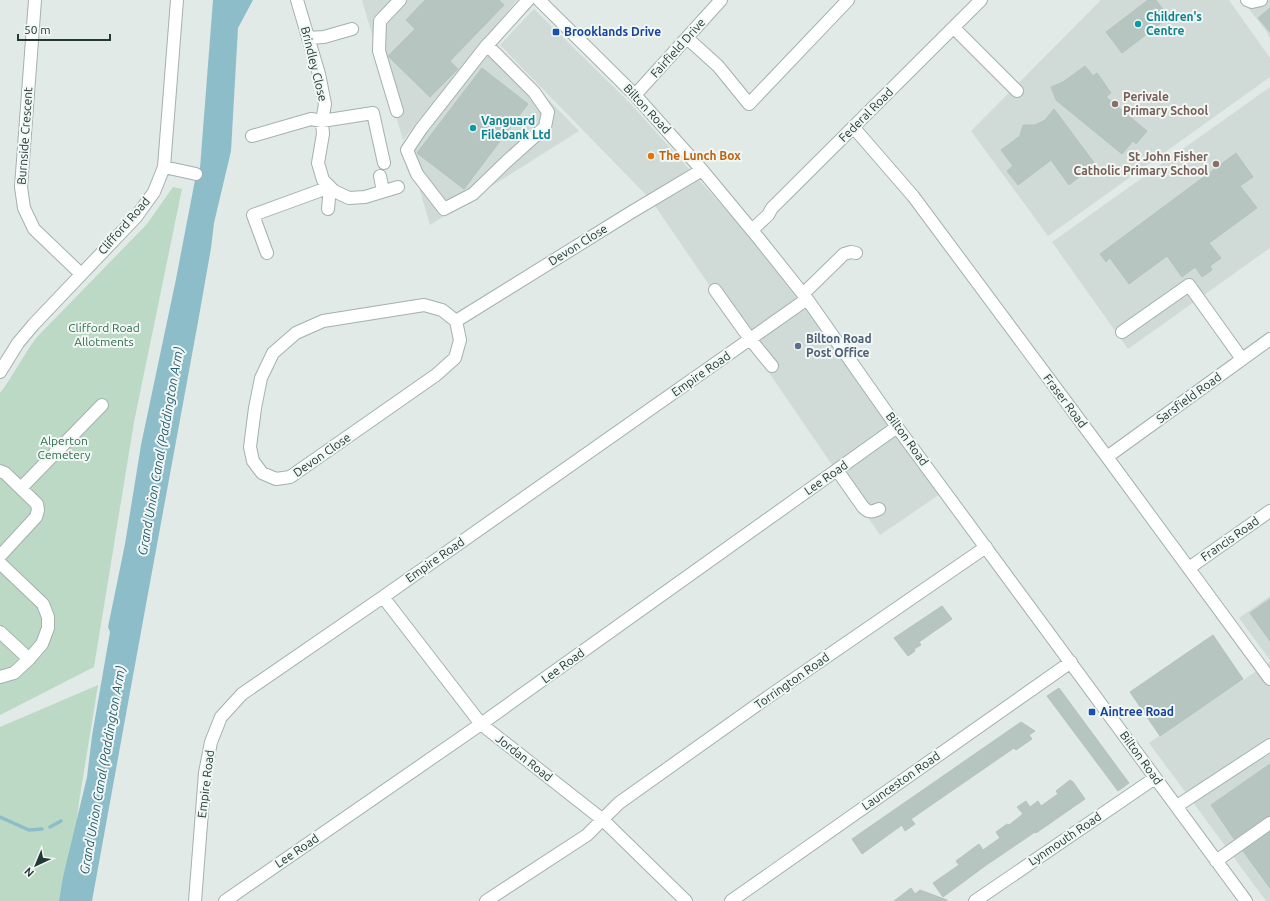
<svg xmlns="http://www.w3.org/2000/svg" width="1270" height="901" viewBox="0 0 1270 901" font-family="Ubuntu,sans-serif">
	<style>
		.built { fill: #d0dad6 }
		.green { fill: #bcd9c6 }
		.water { fill: #8ebdca }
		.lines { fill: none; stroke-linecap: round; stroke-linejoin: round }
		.stream { stroke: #8ebdca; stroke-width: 3.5 }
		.building { fill: #b7c5c0; stroke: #b4c3be }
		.minor-casing { stroke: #a4b1ae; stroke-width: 14 }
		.minor { stroke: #fff; stroke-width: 12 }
		.culture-dot { fill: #0f9aa8; stroke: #f1f7f5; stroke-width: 1.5 }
		.transit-dot { fill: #1a4fb4; stroke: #f1f7f5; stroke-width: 1.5 }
		.education-dot { fill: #8d6e63; stroke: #f1f7f5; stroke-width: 1.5 }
		.food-dot { fill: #e8710a; stroke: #f1f7f5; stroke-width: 1.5 }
		.service-dot { fill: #5c6f8a; stroke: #f1f7f5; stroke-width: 1.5 }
		.labels { text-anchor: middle; stroke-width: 4; stroke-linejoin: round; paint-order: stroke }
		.culture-label { font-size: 12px; font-weight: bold; fill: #0d838f; stroke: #f1f7f5; text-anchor: start }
		.transit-label { font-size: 12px; font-weight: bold; fill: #164399; stroke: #f1f7f5; text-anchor: start }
		.street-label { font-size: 12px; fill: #233935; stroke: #f1f7f5 }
		.education-label { font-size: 12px; font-weight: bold; fill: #785e54; stroke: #f1f7f5; text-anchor: start }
		.food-label { font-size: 12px; font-weight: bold; fill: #c56008; stroke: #f1f7f5; text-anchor: start }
		.park-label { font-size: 12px; fill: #326c4c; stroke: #f1f7f5 }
		.service-label { font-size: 12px; font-weight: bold; fill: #4e5e75; stroke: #f1f7f5; text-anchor: start }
		.water-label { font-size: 13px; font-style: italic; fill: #245d6f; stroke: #f1f7f5 }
	</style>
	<rect width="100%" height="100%" fill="#e1eae7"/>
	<path class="built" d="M 362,0 L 517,0 L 403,140 Z
		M 524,0 L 531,8 L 495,45 L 579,131 L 430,225 L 406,142 Z
		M 1101,0 L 1229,0 L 1270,58 L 1270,77 L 1048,236 L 971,131 Z
		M 1242,0 L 1270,0 L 1270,38 L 1266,31 Z
		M 534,9 L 630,103 L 733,218 L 807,307 L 943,492 L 880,535 L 651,200 L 500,45 Z
		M 1270,87 L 1270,248 L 1128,349 L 1052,242 Z
		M 1270,596 L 1270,660 L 1239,618 Z
		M 1270,662 L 1270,901 L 1266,901 L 1149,743 Z"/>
	<path class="green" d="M 173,187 L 182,189 L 134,422 L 94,667 L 0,715 L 0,393 C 14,375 23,355 37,337 L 147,224 Z
		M 98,685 L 79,802 L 67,901 L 0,901 L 0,727 Z"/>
	<path class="water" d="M 213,0 L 253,0 L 238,28 L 231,151 L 214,223 L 211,248 L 198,322 L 147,599 L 92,901 L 59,901 L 63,877 L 87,777 L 92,736 L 110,632 L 108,627 L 125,544 L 141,445 L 176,279 L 195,180 L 200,168 Z"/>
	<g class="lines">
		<path class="stream" d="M 0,817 L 29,830 L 42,829
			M 50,827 L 61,821"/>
	</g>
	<path class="building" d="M 425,0 L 499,0 L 504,5 L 450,61 L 458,69 L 430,97 L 388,56 L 415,29 L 406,20 Z
		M 1148,0 L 1156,0 L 1169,17 L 1122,53 L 1106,32 Z
		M 1270,8 L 1270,32 L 1258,18 Z
		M 1085,66 L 1093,76 L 1097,73 L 1111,93 L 1106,97 L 1147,131 L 1136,144 L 1133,141 L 1122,154 L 1056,100 L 1051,87 L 1063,82 Z
		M 482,68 L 528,104 L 464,189 L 417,153 Z
		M 1054,109 L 1098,168 L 1086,177 L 1083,174 L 1069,185 L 1051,160 L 1018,185 L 1007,171 L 1013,166 L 1001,150 L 1020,136 L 1023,125 L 1035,125 L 1045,120 Z
		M 1236,153 L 1253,177 L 1240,186 L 1257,208 L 1209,243 L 1221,258 L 1210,266 L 1212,270 L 1202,277 L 1195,267 L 1182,277 L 1167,256 L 1129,284 L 1110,258 L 1106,262 L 1100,254 Z
		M 1270,599 L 1270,641 L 1250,613 Z
		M 942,606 L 952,619 L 919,642 L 921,645 L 914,649 L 915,651 L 908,656 L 894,638 Z
		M 1213,635 L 1243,679 L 1160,736 L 1130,692 Z
		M 1059,688 L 1129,783 L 1118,791 L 1047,696 Z
		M 1021,722 L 1035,731 L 1029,735 L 1032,739 L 1016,750 L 1014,748 L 911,819 L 915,824 L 905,831 L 902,825 L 862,854 L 852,839 Z
		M 1270,764 L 1270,816 L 1266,817 L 1234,839 L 1211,805 Z
		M 1070,780 L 1073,782 L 1085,799 L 1036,833 L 1035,832 L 985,866 L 943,897 L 933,883 L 959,865 L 956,861 L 979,844 L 983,850 L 1000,838 L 996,832 L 1007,824 L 1009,825 L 1023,814 L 1017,807 L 1026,801 L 1030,807 L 1038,801 L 1041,806 L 1058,794 L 1056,791 Z
		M 1270,832 L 1270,888 L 1243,851 Z
		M 911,888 L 915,894 L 920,890 L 947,900 L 947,901 L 894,901 Z"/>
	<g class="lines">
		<defs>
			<path id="minor" d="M 35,0 L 21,187 L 24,208 L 34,229 L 81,274
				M 297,0 L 319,74 L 325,104 L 322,121 L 323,134 L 318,163 L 323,180 L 334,191 L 349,198 L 365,197 L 398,187
				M 539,0 L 635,95 L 702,170 L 760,240 L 807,299 L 897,427 L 1246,901
				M 1247,0 L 1252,2 L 1261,0
				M 954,28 L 1017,91
				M 308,38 L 324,37 L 352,29
				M 687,38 L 718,66 L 749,104 L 848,0
				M 487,45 L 534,92 L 548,112 L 545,127 L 506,162 L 473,194 L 444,209 L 417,174 L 407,150 L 421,129 L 487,45 L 492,40 L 528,0
				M 635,95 L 721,0
				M 397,111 L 379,51 L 380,21 L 400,0
				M 854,128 L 913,196 L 1107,457 L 1270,679
				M 252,136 L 311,119 L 322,121 L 373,113 L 384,163
				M 164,167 L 196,174
				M 380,176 L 383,191
				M 752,230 L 768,215 L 772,208 L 981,0
				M 267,253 L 253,215 L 330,187 L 328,209
				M 715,290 L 750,339 L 772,366
				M 803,294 L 844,254 L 851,252 L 856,253
				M 424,305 L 442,310 L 456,321 L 460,340 L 455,358 L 436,375 L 290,477 L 276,479 L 262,473 L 253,461 L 250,447 L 255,408 L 261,378 L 273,353 L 296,333 L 323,321 Z
				M 456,321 L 630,213 L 702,170
				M 1122,332 L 1189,285 L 1242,359
				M 0,372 L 18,343 L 34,324 L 136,217 L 154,192 L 164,167 L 177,0
				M 1107,457 L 1270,339
				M 837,470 L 863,507 C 869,513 872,512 879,509
				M 0,471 L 5,473 L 37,504 L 38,510 L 36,517 L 0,556
				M 21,488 L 102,405
				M 0,563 L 43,604 L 48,617 L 48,628 L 42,644 L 29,659 L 14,673 L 0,677
				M 1189,568 L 1270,511
				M 383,597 L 481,724 L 603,820 L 686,901
				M 0,632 L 29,659
				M 1177,806 L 1270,745
				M 1216,861 L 1270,823
				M 195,901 L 205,773 L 211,742 L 221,717 L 242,694 L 383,597 L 807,299
				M 225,901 L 481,724 L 897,427
				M 486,901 L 587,835 L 619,803 L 768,697 L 986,547
				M 731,901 L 1071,662
				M 975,901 L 1155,778"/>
		</defs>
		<use href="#minor" class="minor-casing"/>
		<use href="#minor" class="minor"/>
	</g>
	<g class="culture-dot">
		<circle cx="1138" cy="24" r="4"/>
		<circle cx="473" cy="128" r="4"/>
	</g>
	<g class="transit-dot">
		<rect x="552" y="28" width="8" height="8" rx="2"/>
		<rect x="1088" y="708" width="8" height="8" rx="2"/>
	</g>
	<g class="education-dot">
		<circle cx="1115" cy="104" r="4"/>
		<circle cx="1216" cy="164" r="4"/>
	</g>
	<circle class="food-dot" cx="651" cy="156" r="4"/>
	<circle class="service-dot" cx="798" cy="346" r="4"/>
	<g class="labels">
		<g class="culture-label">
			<text x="1146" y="21">Children's<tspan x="1146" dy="14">Centre</tspan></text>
			<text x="481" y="125">Vanguard<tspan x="481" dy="14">Filebank Ltd</tspan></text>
		</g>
		<g class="transit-label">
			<text x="564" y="36">Brooklands Drive</text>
			<text x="1100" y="716">Aintree Road</text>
		</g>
		<g class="street-label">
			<text transform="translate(678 48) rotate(-48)" y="4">Fairfield Drive</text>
			<text transform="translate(314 64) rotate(76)" y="4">Brindley Close</text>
			<text transform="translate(647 109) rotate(47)" y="4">Bilton Road</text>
			<text transform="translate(866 115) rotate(-45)" y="4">Federal Road</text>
			<text transform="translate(25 136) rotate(-86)" y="4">Burnside Crescent</text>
			<text transform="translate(124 226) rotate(-49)" y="4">Clifford Road</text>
			<text transform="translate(578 245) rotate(-32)" y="4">Devon Close</text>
			<text transform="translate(701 374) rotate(-35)" y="4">Empire Road</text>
			<text transform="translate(1189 398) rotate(-36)" y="4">Sarsfield Road</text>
			<text transform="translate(1065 401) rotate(53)" y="4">Fraser Road</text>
			<text transform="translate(907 439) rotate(54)" y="4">Bilton Road</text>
			<text transform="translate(322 455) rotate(-35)" y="4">Devon Close</text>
			<text transform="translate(826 478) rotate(-35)" y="4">Lee Road</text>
			<text transform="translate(1230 539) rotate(-35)" y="4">Francis Road</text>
			<text transform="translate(435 560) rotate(-35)" y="4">Empire Road</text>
			<text transform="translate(563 666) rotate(-36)" y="4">Lee Road</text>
			<text transform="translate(792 681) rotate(-35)" y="4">Torrington Road</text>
			<text transform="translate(524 758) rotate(38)" y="4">Jordan Road</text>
			<text transform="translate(1141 758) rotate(54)" y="4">Bilton Road</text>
			<text transform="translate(901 781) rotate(-35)" y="4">Launceston Road</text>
			<text transform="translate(206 784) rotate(-83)" y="4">Empire Road</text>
			<text transform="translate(1065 839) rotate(-34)" y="4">Lynmouth Road</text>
			<text transform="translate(297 851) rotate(-34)" y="4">Lee Road</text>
		</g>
		<g class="education-label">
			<text x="1123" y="101">Perivale<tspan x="1123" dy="14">Primary School</tspan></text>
			<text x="1208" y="161" text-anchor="end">St John Fisher<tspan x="1208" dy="14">Catholic Primary School</tspan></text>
		</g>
		<g class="food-label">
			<text x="659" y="160">The Lunch Box</text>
		</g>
		<g class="park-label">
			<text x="104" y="332">Clifford Road<tspan x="104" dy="14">Allotments</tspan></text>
			<text x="64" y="445">Alperton<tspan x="64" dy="14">Cemetery</tspan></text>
		</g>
		<g class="service-label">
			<text x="806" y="343">Bilton Road<tspan x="806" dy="14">Post Office</tspan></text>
		</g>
		<g class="water-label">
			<text transform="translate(160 451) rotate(-80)" y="5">Grand Union Canal (Paddington Arm)</text>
			<text transform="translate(102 770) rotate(-80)" y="5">Grand Union Canal (Paddington Arm)</text>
		</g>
	</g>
	<g transform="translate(36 865) rotate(224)" stroke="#f1f7f5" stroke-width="3" paint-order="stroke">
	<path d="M0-3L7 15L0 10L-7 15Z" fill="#233935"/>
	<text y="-6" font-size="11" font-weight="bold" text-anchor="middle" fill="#233935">N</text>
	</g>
	<path d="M18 34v6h92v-6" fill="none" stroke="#233935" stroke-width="2"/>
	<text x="24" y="34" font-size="12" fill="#233935" stroke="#f1f7f5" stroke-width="3" paint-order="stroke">50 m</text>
</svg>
